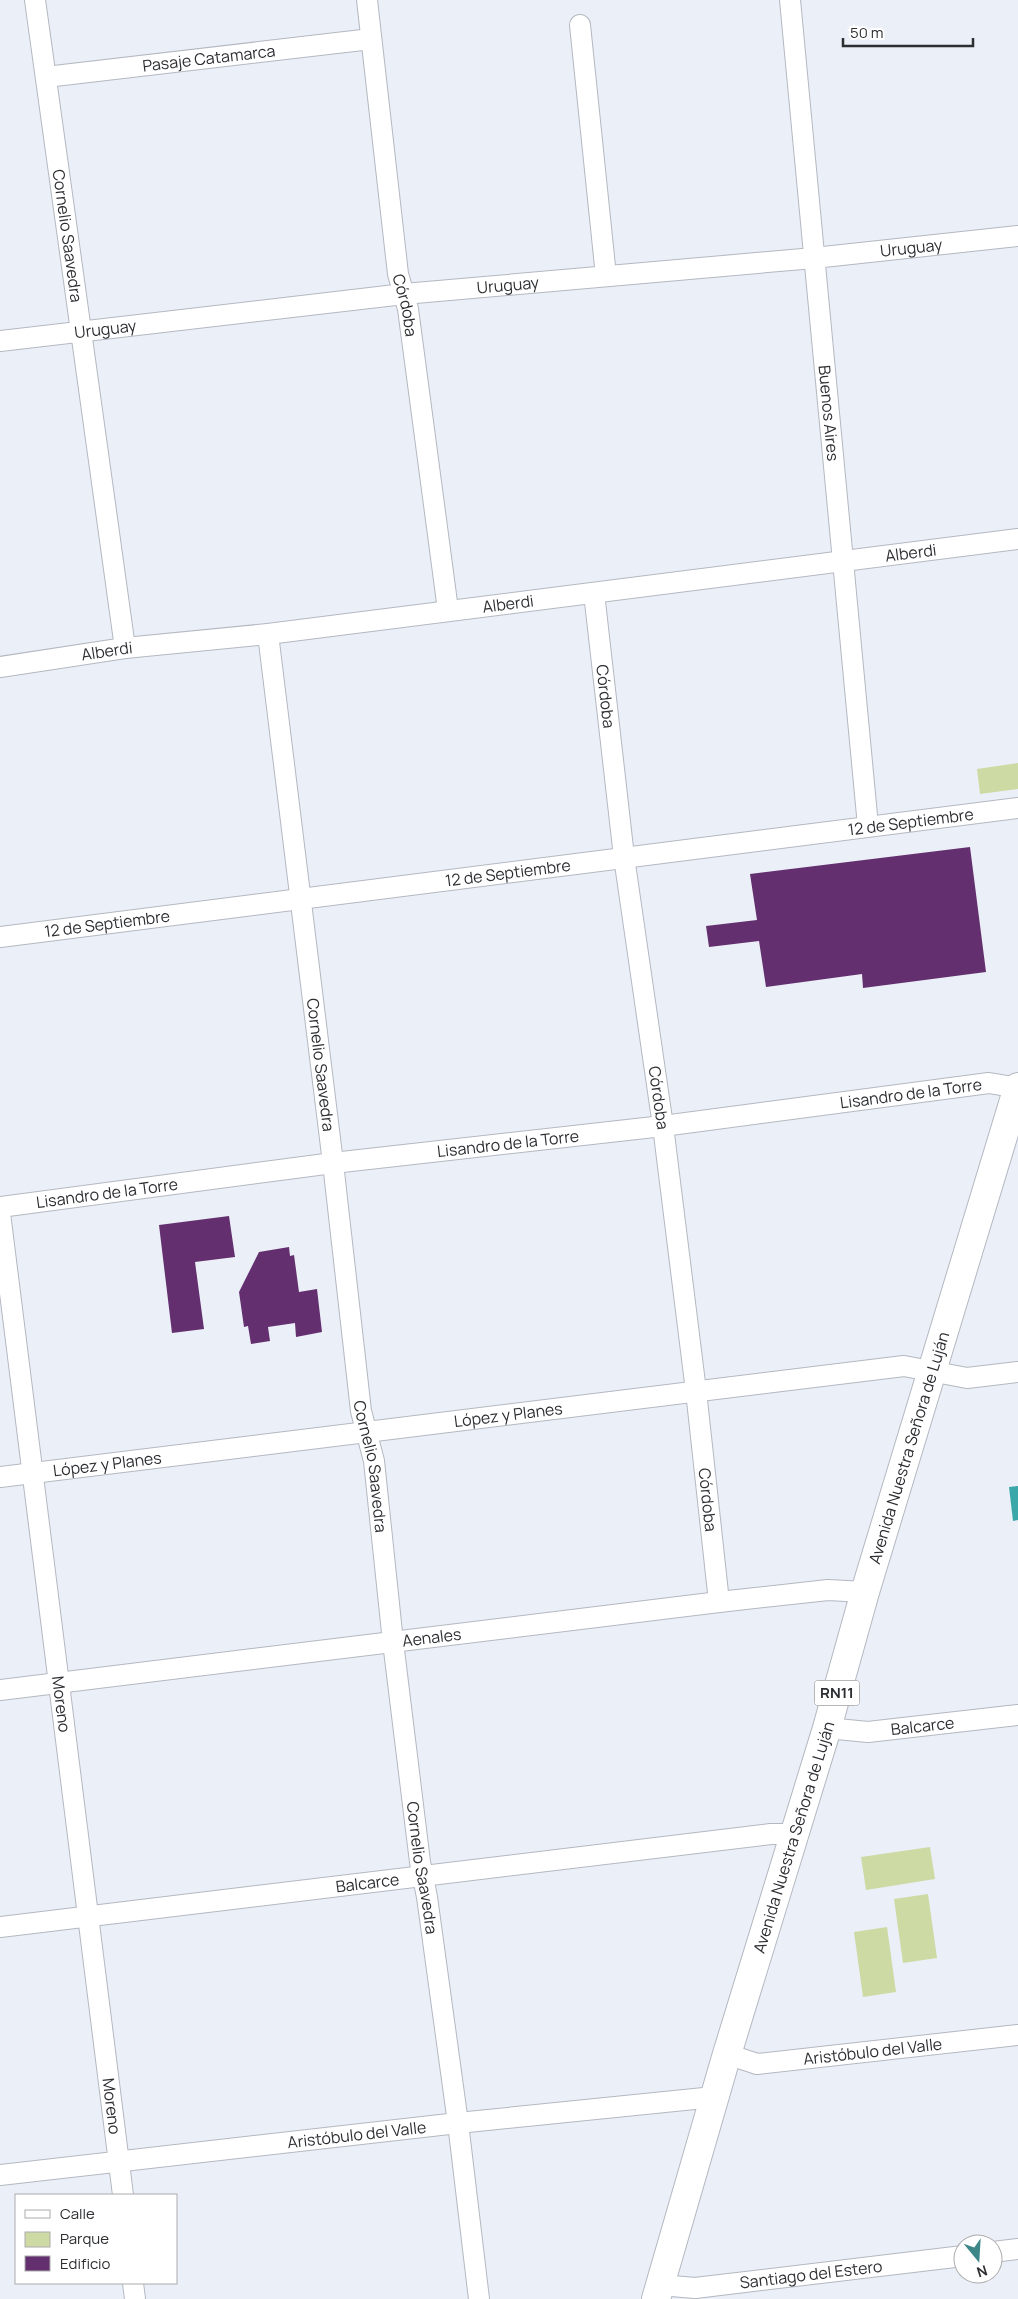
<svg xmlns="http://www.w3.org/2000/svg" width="1018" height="2299" viewBox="0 0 1018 2299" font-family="Manrope,sans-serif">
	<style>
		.green { fill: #cddaa4 }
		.water { fill: #3ca7a9 }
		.building { fill: #642f6f }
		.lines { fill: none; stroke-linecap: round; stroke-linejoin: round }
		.minor-casing { stroke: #b4b8c1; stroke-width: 22 }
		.primary-casing { stroke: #b4b8c1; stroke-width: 30 }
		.minor { stroke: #fff; stroke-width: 20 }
		.primary { stroke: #fff; stroke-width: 28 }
		.labels { text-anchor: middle; stroke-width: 5; stroke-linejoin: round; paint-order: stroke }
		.shield { fill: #fff; stroke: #6c6d70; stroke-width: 1 }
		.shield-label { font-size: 15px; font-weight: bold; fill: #2d2e32 }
		.street-label { font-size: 16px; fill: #2d2e32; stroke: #fff }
	</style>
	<rect width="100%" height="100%" fill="#ebeff8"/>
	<path class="green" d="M 1018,763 L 1018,789 L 980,794 L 977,769 Z
		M 930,1847 L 935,1879 L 866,1890 L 861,1857 Z
		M 928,1894 L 937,1958 L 903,1963 L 894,1899 Z
		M 887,1927 L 896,1992 L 863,1997 L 854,1932 Z"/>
	<path class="water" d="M 1018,1486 L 1018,1520 L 1013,1521 L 1009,1487 Z"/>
	<path class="building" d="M 970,847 L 986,972 L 863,988 L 862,974 L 766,987 L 759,941 L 709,947 L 706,926 L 757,920 L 750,874 Z
		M 229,1216 L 235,1257 L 195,1262 L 204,1329 L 172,1333 L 159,1225 Z
		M 289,1247 L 290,1256 L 294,1255 L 299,1292 L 317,1289 L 322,1332 L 296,1337 L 295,1323 L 268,1327 L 270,1341 L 251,1344 L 248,1326 L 244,1327 L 239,1292 L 259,1252 Z"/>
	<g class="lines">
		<defs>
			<g id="minor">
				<path id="s1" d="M 35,0 L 125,648"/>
				<path id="s2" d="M 367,0 L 398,274 L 408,309 L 448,610"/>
				<path id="s3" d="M 790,0 L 868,826"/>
				<path d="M 580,25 L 606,276"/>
				<path id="s4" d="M 46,77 L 371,39"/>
				<path id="s5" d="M 0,341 L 404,294 L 814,258 L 1018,236"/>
				<path id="s6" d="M 594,593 L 624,857 L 663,1126 L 696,1391 L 719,1602"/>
				<path id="s7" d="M 268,634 L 333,1163 L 361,1411 L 374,1461 L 393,1642 L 420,1862 L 427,1897 L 458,2123 L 479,2299"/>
				<path id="s8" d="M 0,667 L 125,648 L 268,634 L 1018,539"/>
				<path id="s9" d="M 0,937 L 1018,808"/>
				<path id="s10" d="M 0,1207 L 333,1163 L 663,1126 L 989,1083 L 1018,1088"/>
				<path id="s11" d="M 0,1213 L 123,2195"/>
				<path id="s12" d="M 0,1477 L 904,1366 L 967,1378 L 1018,1372"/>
				<path id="s13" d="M 0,1690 L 719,1602 L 828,1590 L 865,1592"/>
				<path id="s14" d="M 827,1728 L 868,1732 L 1018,1715"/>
				<path id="s15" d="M 0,1927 L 771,1834 L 794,1834"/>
				<path id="s16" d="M 727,2054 L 757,2064 L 1018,2035"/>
				<path id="s17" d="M 0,2175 L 458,2123 L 714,2097"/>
				<path d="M 993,2252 L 1018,2249"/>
				<path d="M 133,2283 L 135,2299"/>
				<path id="s18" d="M 660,2285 L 695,2288 L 963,2256"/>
			</g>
			<g id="primary">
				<path id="s19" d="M 656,2299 L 727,2054 L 827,1728 L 865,1592 L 1018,1087"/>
			</g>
		</defs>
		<use href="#minor" class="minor-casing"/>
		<use href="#primary" class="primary-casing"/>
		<use href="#minor" class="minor"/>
		<use href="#primary" class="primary"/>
	</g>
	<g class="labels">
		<rect class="shield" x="814.5" y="1680.5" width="45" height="25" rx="4"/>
		<g class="shield-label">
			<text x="837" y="1698">RN11</text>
		</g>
		<g class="street-label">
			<text dy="6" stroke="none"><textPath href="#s4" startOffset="164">Pasaje Catamarca</textPath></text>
			<text dy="6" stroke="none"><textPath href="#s1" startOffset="238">Cornelio Saavedra</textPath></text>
			<text dy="6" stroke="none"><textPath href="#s5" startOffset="916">Uruguay</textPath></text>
			<text dy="6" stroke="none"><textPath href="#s5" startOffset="511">Uruguay</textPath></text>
			<text dy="6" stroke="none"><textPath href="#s2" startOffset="308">Córdoba</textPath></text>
			<text dy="6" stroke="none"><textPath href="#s5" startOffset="106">Uruguay</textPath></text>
			<text dy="6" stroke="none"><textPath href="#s3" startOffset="415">Buenos Aires</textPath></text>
			<text dy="6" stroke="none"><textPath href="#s8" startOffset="918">Alberdi</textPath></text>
			<text dy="6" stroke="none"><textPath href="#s8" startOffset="512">Alberdi</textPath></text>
			<text dy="6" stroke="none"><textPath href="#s8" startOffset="108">Alberdi</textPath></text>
			<text dy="6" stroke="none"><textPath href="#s6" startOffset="104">Córdoba</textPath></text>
			<text dy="6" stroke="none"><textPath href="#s9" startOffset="918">12 de Septiembre</textPath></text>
			<text dy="6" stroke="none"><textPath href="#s9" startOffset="512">12 de Septiembre</textPath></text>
			<text dy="6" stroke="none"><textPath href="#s9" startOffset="108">12 de Septiembre</textPath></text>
			<text dy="6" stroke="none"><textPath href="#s7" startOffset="434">Cornelio Saavedra</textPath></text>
			<text dy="6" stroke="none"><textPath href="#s10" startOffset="918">Lisandro de la Torre</textPath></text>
			<text dy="6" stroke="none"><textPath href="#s6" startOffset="509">Córdoba</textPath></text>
			<text dy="6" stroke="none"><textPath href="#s10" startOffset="512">Lisandro de la Torre</textPath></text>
			<text dy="6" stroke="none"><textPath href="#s10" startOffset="108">Lisandro de la Torre</textPath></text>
			<text dy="6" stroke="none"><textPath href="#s12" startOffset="512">López y Planes</textPath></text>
			<text dy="6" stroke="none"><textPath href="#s19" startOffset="888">Avenida Nuestra Señora de Luján</textPath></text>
			<text dy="6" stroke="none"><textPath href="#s12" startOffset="108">López y Planes</textPath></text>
			<text dy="6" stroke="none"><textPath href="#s7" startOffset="839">Cornelio Saavedra</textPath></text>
			<text dy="6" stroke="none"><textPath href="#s6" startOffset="914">Córdoba</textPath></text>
			<text dy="6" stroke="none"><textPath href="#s13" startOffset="435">Aenales</textPath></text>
			<text dy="6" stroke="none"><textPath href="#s11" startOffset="495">Moreno</textPath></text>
			<text dy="6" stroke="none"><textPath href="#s14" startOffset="96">Balcarce</textPath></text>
			<text dy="6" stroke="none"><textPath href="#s19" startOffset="482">Avenida Nuestra Señora de Luján</textPath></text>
			<text dy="6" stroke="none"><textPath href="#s7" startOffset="1244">Cornelio Saavedra</textPath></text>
			<text dy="6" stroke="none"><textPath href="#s15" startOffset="370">Balcarce</textPath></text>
			<text dy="6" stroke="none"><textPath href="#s16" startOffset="148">Aristóbulo del Valle</textPath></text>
			<text dy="6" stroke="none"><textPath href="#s11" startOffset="900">Moreno</textPath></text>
			<text dy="6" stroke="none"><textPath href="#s17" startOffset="359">Aristóbulo del Valle</textPath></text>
			<text dy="6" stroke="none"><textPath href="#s18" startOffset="152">Santiago del Estero</textPath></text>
		</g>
	</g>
	<rect x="15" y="2194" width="162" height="90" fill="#ffffff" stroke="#ababad"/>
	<rect x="25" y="2210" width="25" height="8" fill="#ffffff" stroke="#ababad"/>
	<text x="60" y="2219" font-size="15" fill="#2d2e32">Calle</text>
	<rect x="25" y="2232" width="25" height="15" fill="#cddaa4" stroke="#ababad"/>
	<text x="60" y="2244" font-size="15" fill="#2d2e32">Parque</text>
	<rect x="25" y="2256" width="25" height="15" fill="#642f6f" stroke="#ababad"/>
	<text x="60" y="2269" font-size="15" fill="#2d2e32">Edificio</text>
	<g transform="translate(978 2259) rotate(162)"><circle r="24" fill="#ffffff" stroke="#ababad"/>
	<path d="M0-4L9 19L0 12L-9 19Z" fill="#3e8788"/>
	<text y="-8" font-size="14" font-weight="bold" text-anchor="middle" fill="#2d2e32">N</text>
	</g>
	<path d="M843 38v8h130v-8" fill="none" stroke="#2d2e32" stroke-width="2.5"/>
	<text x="850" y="38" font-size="15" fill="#2d2e32" stroke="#ffffff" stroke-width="4" paint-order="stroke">50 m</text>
</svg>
